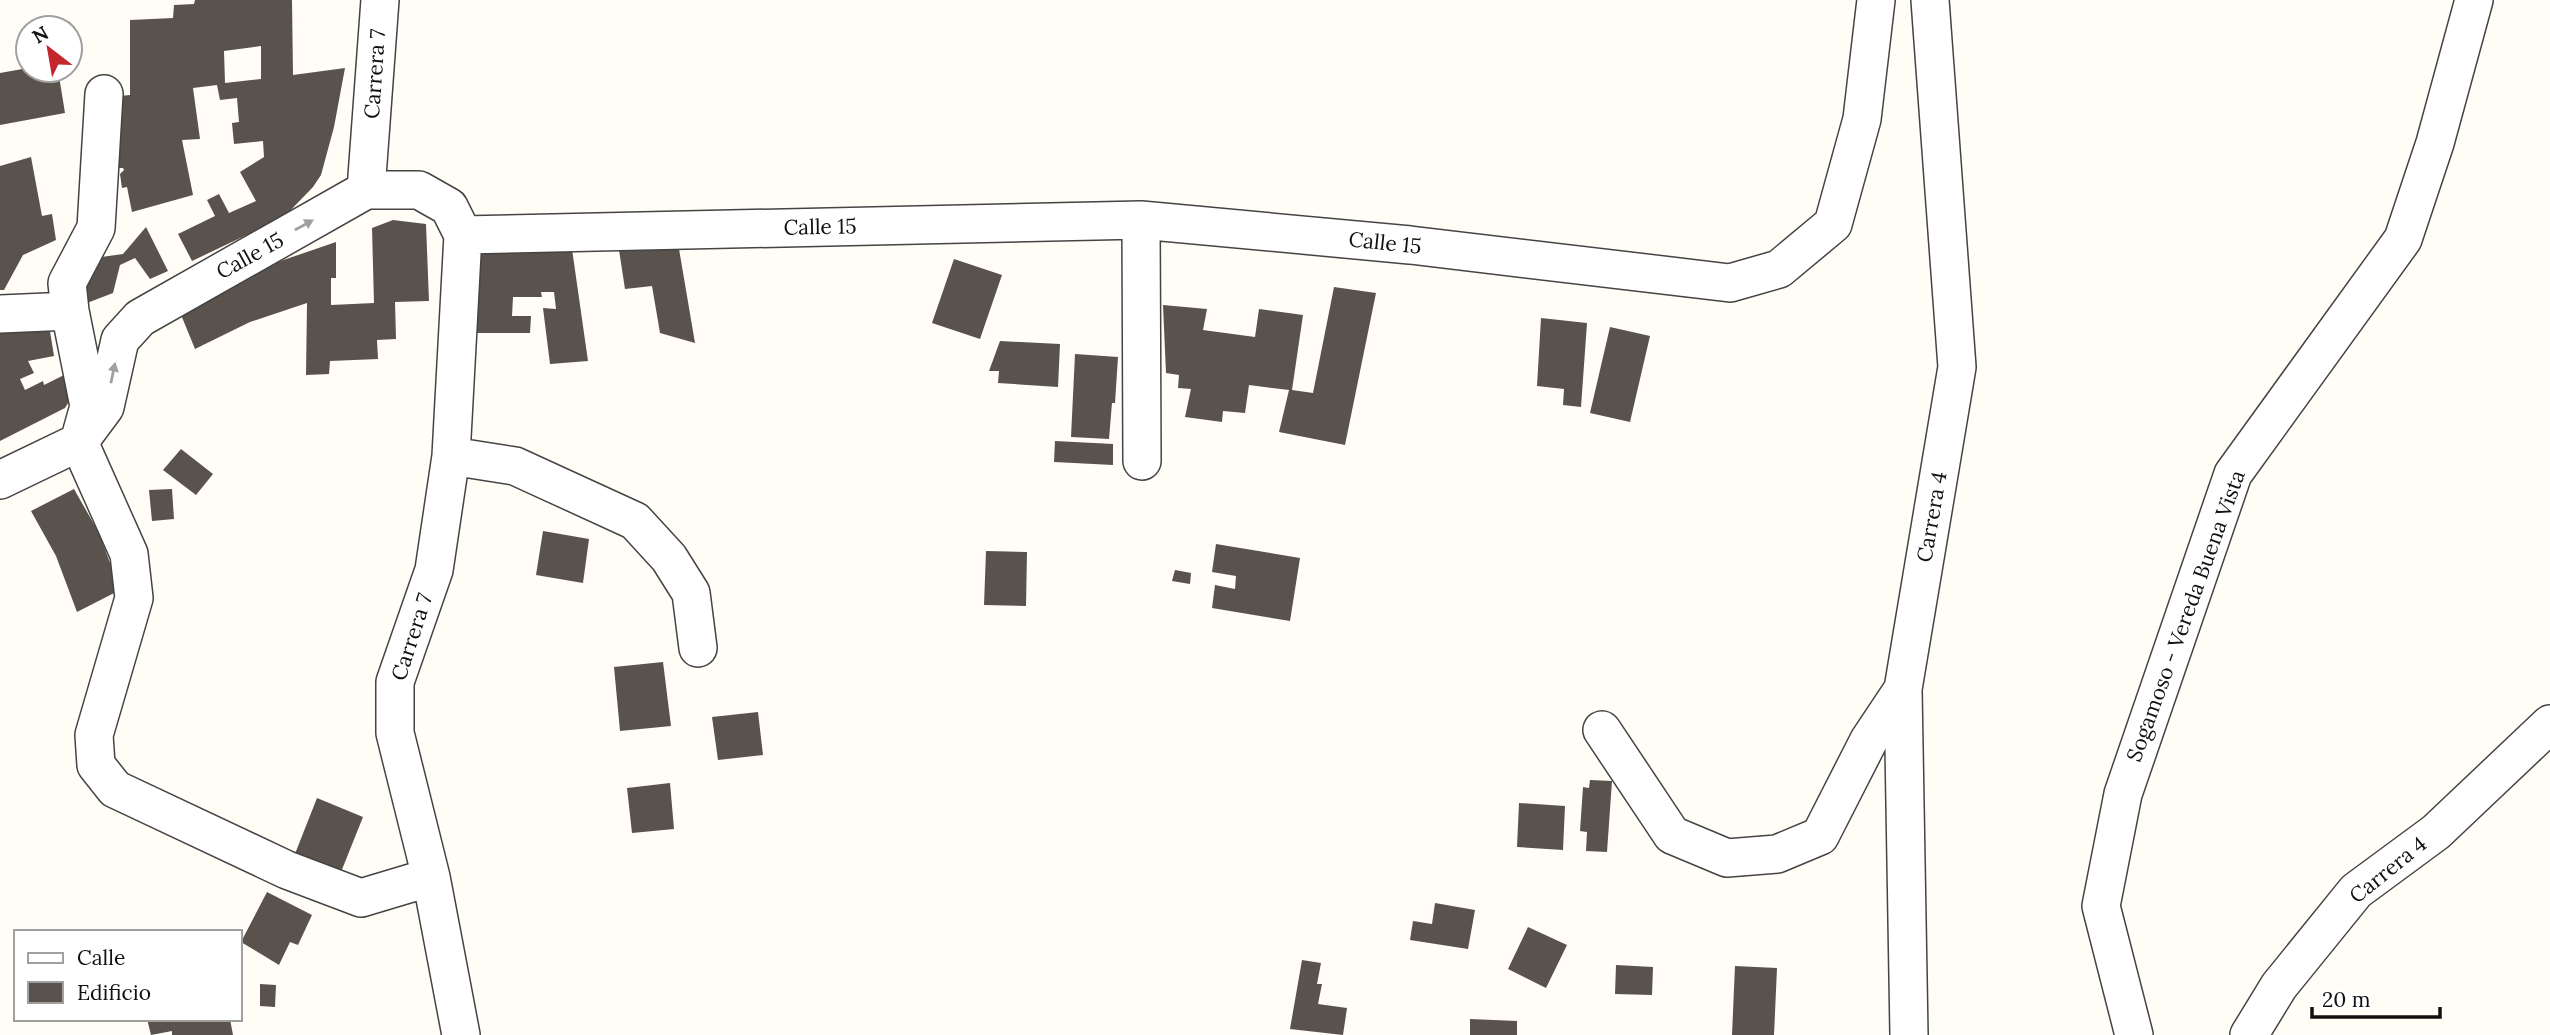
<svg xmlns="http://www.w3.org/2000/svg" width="2550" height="1035" viewBox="0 0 2550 1035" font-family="Lora,serif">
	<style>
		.building { fill: #5a524d; fill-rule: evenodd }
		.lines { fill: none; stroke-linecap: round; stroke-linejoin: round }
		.street-casing { stroke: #444; stroke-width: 40 }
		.street { stroke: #fff; stroke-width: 37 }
		.oneway { fill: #a0a0a0 }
		.labels { text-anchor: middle; stroke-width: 7; stroke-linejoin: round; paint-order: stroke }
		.street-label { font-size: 21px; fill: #111; stroke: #fff }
	</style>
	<rect width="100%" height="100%" fill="#fffdf5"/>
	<path class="building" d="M 195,0 L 292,0 L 293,75 L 345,68 L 334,127 L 321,175 L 313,187 L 284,217 L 192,261 L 178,234 L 215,216 L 207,200 L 219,194 L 229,213 L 256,201 L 240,172 L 264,157 L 263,141 L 234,144 L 232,123 L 239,122 L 237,98 L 220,100 L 217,85 L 193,88 L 200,139 L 182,140 L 193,195 L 132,212 L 127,187 L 122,188 L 120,174 L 124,170 L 123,168 L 118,168 L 115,148 L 110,97 L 130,95 L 130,20 L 173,18 L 174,5 L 194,4 ZM 261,46 L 261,79 L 225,83 L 224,51 Z
		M 28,68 L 28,70 L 58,70 L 65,113 L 0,125 L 0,73 Z
		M 31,157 L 42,216 L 52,214 L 56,240 L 23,255 L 4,290 L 0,290 L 0,166 Z
		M 393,220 L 426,224 L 429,301 L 395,302 L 396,339 L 377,340 L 378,359 L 330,361 L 329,374 L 306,375 L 307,303 L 250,322 L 195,349 L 177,305 L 231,278 L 336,242 L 336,278 L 331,278 L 331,305 L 374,303 L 372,228 Z
		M 146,227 L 168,271 L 150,279 L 135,258 L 120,265 L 113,293 L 87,303 L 87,259 L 123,254 Z
		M 678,243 L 695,343 L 660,333 L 652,286 L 625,289 L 619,250 Z
		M 480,247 L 572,249 L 588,361 L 550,364 L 543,308 L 556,309 L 554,292 L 541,292 L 542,297 L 513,297 L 512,316 L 531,316 L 530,333 L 466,333 Z
		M 954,259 L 1002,275 L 980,339 L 932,323 Z
		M 1334,287 L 1376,293 L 1345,445 L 1279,432 L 1289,390 L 1249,385 L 1245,413 L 1223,411 L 1222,422 L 1185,417 L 1191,389 L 1178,388 L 1179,375 L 1166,373 L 1163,305 L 1207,309 L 1203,330 L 1255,337 L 1259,309 L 1303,315 L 1292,390 L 1313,393 Z
		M 1541,318 L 1587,323 L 1581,407 L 1563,405 L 1564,389 L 1537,386 Z
		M 0,324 L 49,325 L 54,356 L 28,361 L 34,373 L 20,379 L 25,390 L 43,381 L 44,385 L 66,374 L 77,389 L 65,408 L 0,441 Z
		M 1610,327 L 1650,336 L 1630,422 L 1590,413 Z
		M 1000,341 L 1060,344 L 1058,387 L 998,383 L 999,371 L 989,371 Z
		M 1075,354 L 1118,357 L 1115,403 L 1112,403 L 1109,439 L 1071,437 Z
		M 1055,441 L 1113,444 L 1113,465 L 1054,462 Z
		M 181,449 L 213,474 L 196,495 L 163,470 Z
		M 74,489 L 99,533 L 120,590 L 77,612 L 56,556 L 31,511 Z
		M 172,489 L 174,519 L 152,521 L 149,490 Z
		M 543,531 L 589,539 L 583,583 L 536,575 Z
		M 1216,544 L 1300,558 L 1290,621 L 1212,608 L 1215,585 L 1235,589 L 1236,576 L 1212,572 Z
		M 986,551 L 1027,552 L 1026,606 L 984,605 Z
		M 1175,570 L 1191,573 L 1190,584 L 1172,581 Z
		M 663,662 L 671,726 L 620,731 L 614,667 Z
		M 758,712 L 763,755 L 718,760 L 712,717 Z
		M 1590,780 L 1612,781 L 1607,852 L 1586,851 L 1587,832 L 1580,831 L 1583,787 L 1589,788 Z
		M 670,783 L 674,829 L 632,833 L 627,788 Z
		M 317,798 L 363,817 L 335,887 L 289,869 Z
		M 1519,803 L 1565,806 L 1563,850 L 1517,847 Z
		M 267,892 L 312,915 L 298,945 L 290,942 L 279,965 L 241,942 Z
		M 1435,903 L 1475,910 L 1468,949 L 1410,940 L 1413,921 L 1432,924 Z
		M 1528,927 L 1567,945 L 1546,988 L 1508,969 Z
		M 1302,960 L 1321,963 L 1317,984 L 1322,984 L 1318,1004 L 1347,1008 L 1343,1035 L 1290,1029 Z
		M 1616,965 L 1653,967 L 1652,995 L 1615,994 Z
		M 1735,966 L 1777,968 L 1774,1035 L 1732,1035 Z
		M 260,984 L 276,985 L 275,1007 L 260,1006 Z
		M 147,1019 L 230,1019 L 233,1035 L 172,1035 L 172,1031 L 151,1035 Z
		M 1470,1019 L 1517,1021 L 1517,1035 L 1470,1035 Z"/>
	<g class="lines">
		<defs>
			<path id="street" d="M 104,94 L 96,228 L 67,283 L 70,311 L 89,406 L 79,442 L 129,554 L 134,598 L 94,735 L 96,765 L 115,789 L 287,870 L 361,898 L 431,877
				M 366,190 L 380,0
				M 1141,220 L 1142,461
				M 0,314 L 70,311
				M 451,456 L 515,466 L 635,521 L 669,558 L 691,593 L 698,648
				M 0,480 L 79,442 L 105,407 L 120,340 L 140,318 L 366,190 L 419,190 L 449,207 L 463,235 L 1141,220 L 1410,245 L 1730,283 L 1779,269 L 1833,224 L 1862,119 L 1876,0
				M 1602,730 L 1672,835 L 1727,858 L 1777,854 L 1820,836 L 1869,740 L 1903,689
				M 461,1035 L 431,877 L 395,733 L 395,682 L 434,570 L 451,456 L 463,235
				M 1909,1035 L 1903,689 L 1957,367 L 1930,0
				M 2134,1035 L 2101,906 L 2123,794 L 2233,474 L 2403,239 L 2435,143 L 2474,0
				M 2249,1035 L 2279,986 L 2356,891 L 2436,832 L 2550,724"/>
		</defs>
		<use href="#street" class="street-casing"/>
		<use href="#street" class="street"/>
	</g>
	<defs><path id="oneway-solid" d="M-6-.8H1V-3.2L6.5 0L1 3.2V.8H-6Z" transform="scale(1.75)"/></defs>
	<g class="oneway">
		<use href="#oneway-solid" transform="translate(304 225) rotate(-29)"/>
		<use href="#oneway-solid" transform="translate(113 373) rotate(-78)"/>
	</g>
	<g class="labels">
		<g class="street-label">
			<text transform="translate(375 74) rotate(-86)" y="7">Carrera 7</text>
			<text transform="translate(820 227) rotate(-1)" y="7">Calle 15</text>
			<text transform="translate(1385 243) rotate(6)" y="7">Calle 15</text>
			<text transform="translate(250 256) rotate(-29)" y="7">Calle 15</text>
			<text transform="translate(1932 517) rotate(-80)" y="7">Carrera 4</text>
			<text transform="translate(2186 616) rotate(-70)" y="7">Sogamoso - Vereda Buena Vista</text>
			<text transform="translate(412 637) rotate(-72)" y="7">Carrera 7</text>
			<text transform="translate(2388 870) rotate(-39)" y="7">Carrera 4</text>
		</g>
	</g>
	<rect x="14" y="930" width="228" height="91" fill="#ffffff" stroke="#a0a0a0" stroke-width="2"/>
	<rect x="28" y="953" width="35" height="10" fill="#ffffff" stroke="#a0a0a0" stroke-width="2"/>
	<text x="77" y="965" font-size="21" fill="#111111">Calle</text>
	<rect x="28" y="982" width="35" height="21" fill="#5a524d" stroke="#a0a0a0" stroke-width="2"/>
	<text x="77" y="1000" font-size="21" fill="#111111">Edificio</text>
	<g transform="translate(49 49) rotate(329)"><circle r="33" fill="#ffffff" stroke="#a0a0a0" stroke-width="2"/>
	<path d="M0-5L12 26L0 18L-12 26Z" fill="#c4262e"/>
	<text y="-10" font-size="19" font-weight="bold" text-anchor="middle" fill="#111111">N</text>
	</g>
	<path d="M2312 1007v10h128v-10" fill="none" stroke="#111111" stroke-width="3.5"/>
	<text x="2322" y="1007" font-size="21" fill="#111111" stroke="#ffffff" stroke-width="5" paint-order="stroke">20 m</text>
</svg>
